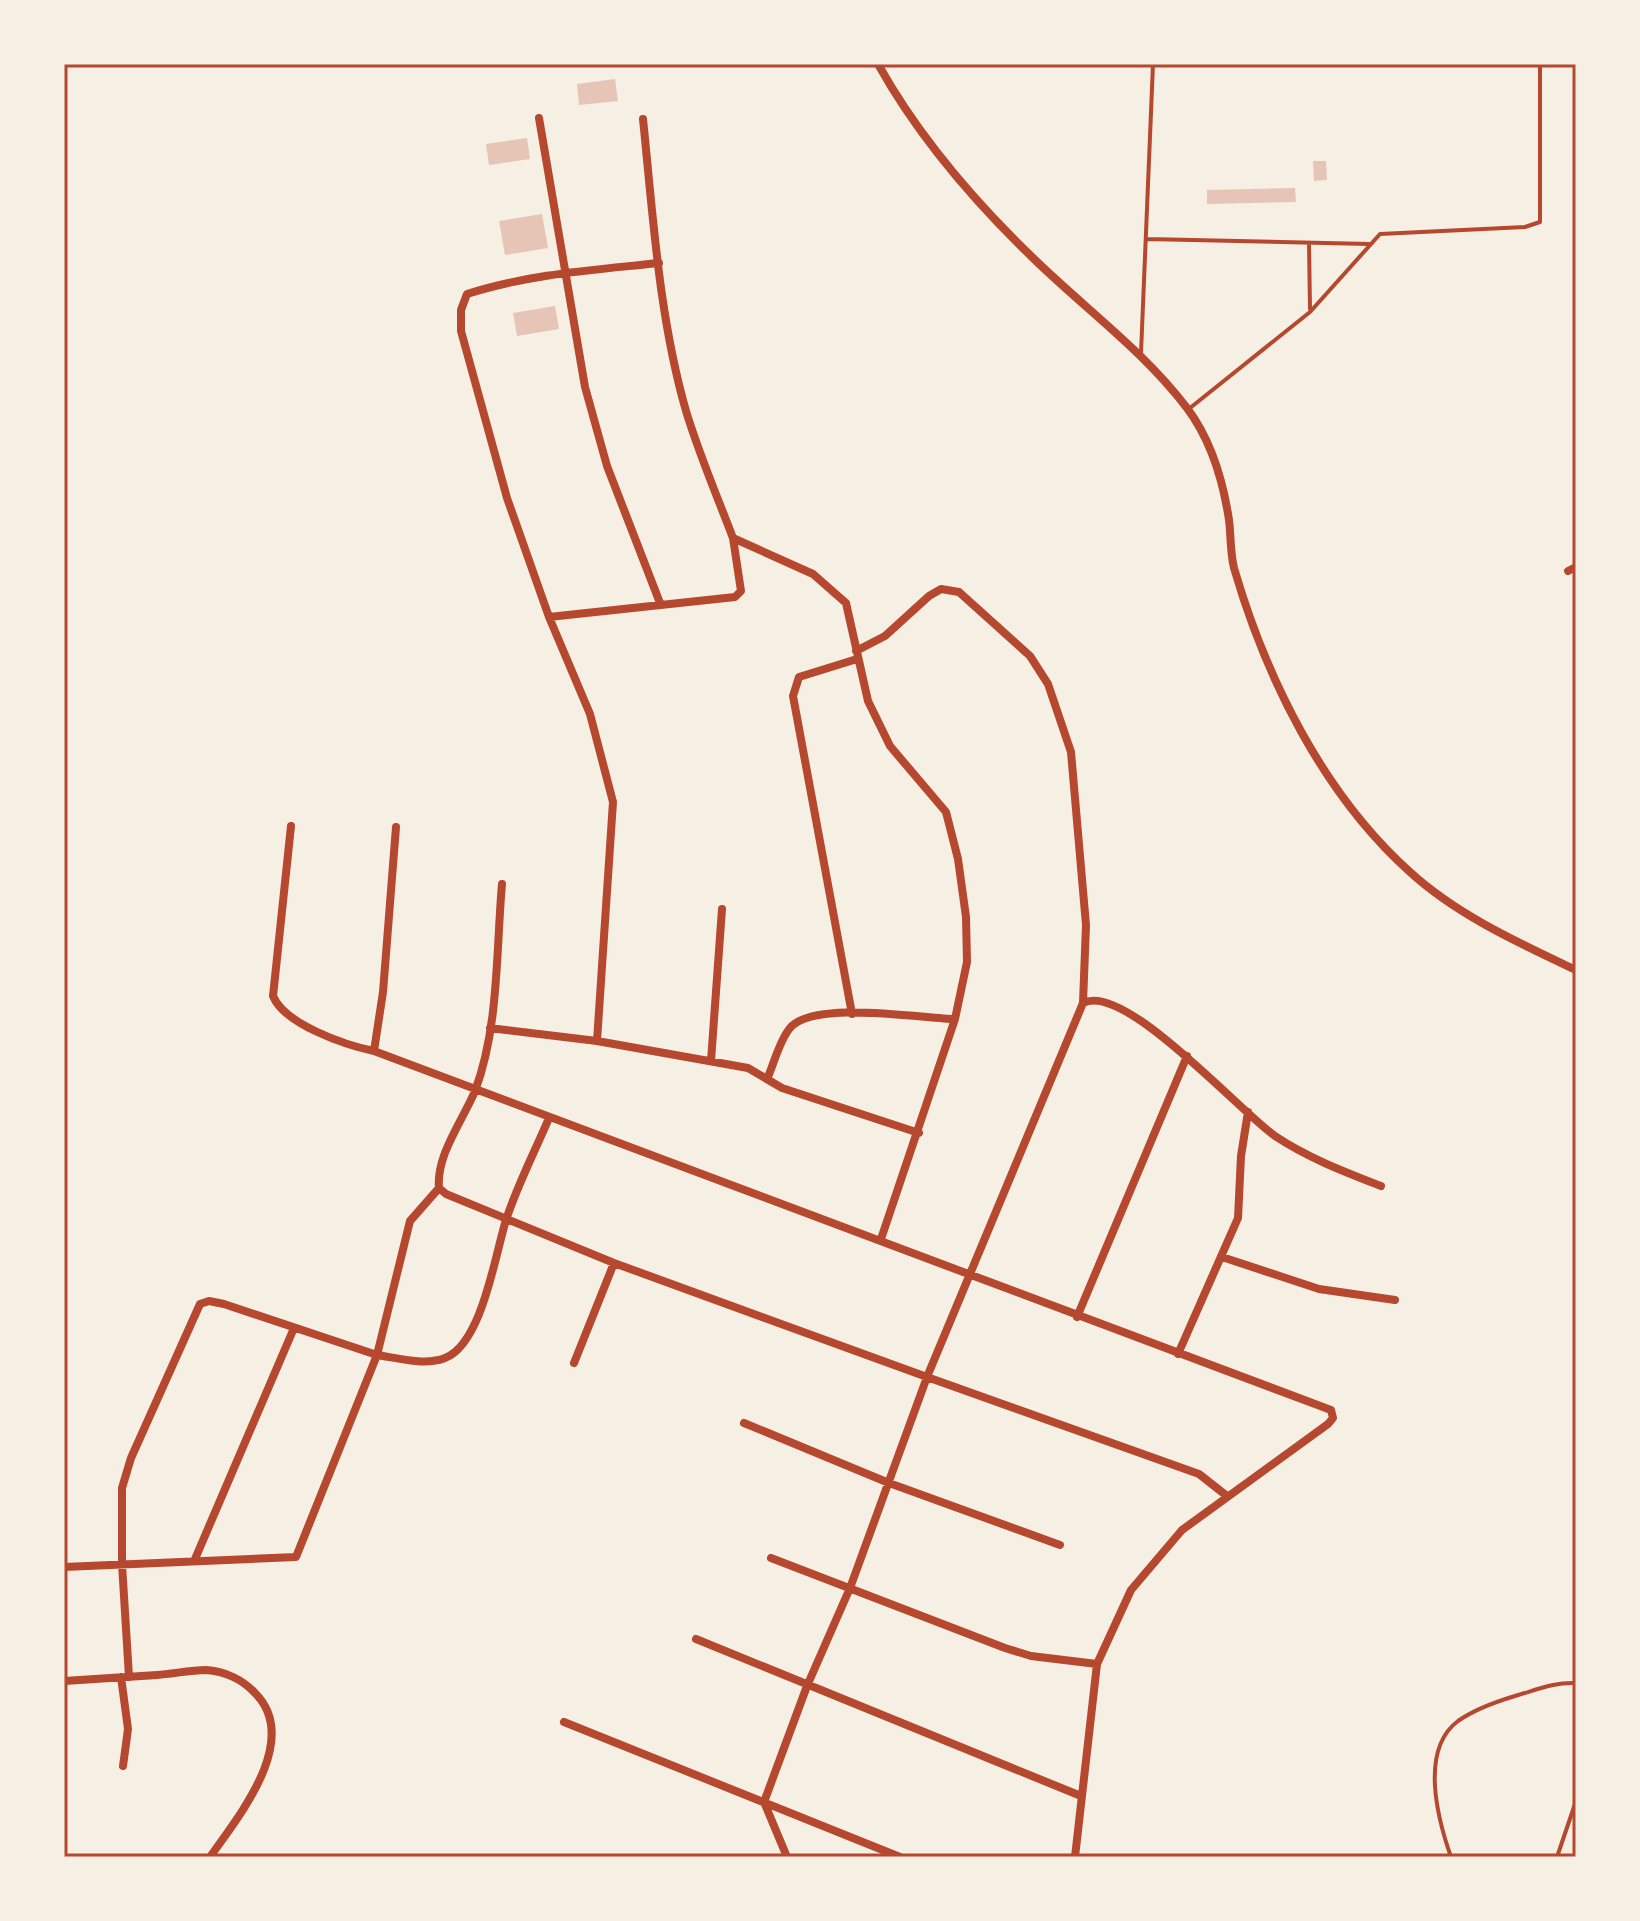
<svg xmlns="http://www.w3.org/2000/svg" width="1640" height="1921" viewBox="0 0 1640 1921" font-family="'Titillium Web',sans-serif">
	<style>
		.building { fill: #e6c5b7 }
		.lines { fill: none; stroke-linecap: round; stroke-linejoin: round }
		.service { stroke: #b5482f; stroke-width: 4 }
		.minor { stroke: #b5482f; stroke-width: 8 }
		.neatline { fill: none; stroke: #b5482f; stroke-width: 3 }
	</style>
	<rect width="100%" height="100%" fill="#f6efe4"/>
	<path class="building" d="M 615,79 L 618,101 L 579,105 L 577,84 Z
		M 527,138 L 530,159 L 489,165 L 486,144 Z
		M 1313,161 L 1326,161 L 1327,180 L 1314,181 Z
		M 1295,188 L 1296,202 L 1207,204 L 1207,190 Z
		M 542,214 L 548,248 L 505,255 L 499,221 Z
		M 555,306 L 559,329 L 517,336 L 513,313 Z"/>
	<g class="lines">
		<path class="service" d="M 1147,239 L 1369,244
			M 1309,243 L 1310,309
			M 1141,353 L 1153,64
			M 1190,408 L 1310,312 L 1380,234 L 1525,227 L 1540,222 L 1540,64
			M 1451,1857 C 1438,1820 1419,1750 1458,1721 C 1475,1709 1495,1702 1515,1696 C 1536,1690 1554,1682 1576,1683
			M 1557,1857 L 1576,1801"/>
		<path class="minor" d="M 878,64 C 918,136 973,200 1032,257 C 1084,308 1142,349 1187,408 C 1211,440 1223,480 1229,520 C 1231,535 1230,552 1234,568 C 1266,678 1323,794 1410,872 C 1457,915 1519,943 1576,970
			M 539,118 L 585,387 L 607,466 L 660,603
			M 643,119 C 653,216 659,317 686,411 C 699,454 717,496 733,538 L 813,574 L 846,603 L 868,701 L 890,746 L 946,812 L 958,859 L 966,917 L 967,962 L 955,1019 L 881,1239
			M 1568,571 L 1576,567
			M 549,617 L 735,597 L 741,591 L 733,538
			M 291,826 L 273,996 C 284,1024 345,1045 374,1051
			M 396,827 L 383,992 L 374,1051 L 1331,1410 L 1333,1418 L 1328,1424 L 1182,1530 L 1131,1590 L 1097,1664 L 1075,1857
			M 502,884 C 496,952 499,1027 475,1091 C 463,1120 436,1155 439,1188 L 446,1194 L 614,1263 L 927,1377 L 1083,1003 L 1086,925 L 1071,752 L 1048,684 L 1030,656 L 959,592 L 941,589 L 929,596 L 885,636 L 856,651
			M 1083,1003 C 1124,981 1241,1113 1275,1136 C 1308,1158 1345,1172 1381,1186
			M 852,1014 L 793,696 L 799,677 L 857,659
			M 490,1028 L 597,1041 L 748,1068 L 782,1088 L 919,1133
			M 597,1041 L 613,802 L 590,714 L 549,617 L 507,498 L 461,331 L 461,310 L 467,294 C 529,274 594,270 659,263
			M 711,1061 L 722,909
			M 767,1079 C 774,1064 779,1041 790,1028 C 813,1000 920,1018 955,1019
			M 1222,1257 L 1319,1289 L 1395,1300
			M 1077,1317 L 1187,1056
			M 1178,1354 L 1238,1218 L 1241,1156 L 1248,1112
			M 574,1363 L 614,1263
			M 744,1423 L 889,1483 L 1060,1545
			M 771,1558 L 1005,1648 L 1031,1656 L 1097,1664
			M 195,1559 L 294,1328
			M 64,1567 L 296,1557 L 377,1355 C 397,1358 425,1366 445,1358 C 482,1344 495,1255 506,1220 C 517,1186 535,1151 549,1118
			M 696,1639 L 1081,1796
			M 121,1677 L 128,1729 L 123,1766
			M 129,1677 L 122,1564 L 122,1488 L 131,1458 L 200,1304 L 209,1301 L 224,1304 L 377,1355 L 410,1221 L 439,1188
			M 64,1681 C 95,1679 126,1677 157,1675 C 173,1674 190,1670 206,1670 C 225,1671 243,1680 255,1693 C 302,1740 238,1817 210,1857
			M 564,1722 L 900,1857
			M 787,1857 L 764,1802 L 807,1686 L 850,1588 L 927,1377 L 1199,1474 L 1227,1496"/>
	</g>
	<rect width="1640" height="1921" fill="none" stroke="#f6efe4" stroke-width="132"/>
	<rect x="66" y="66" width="1508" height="1789" class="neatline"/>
</svg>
